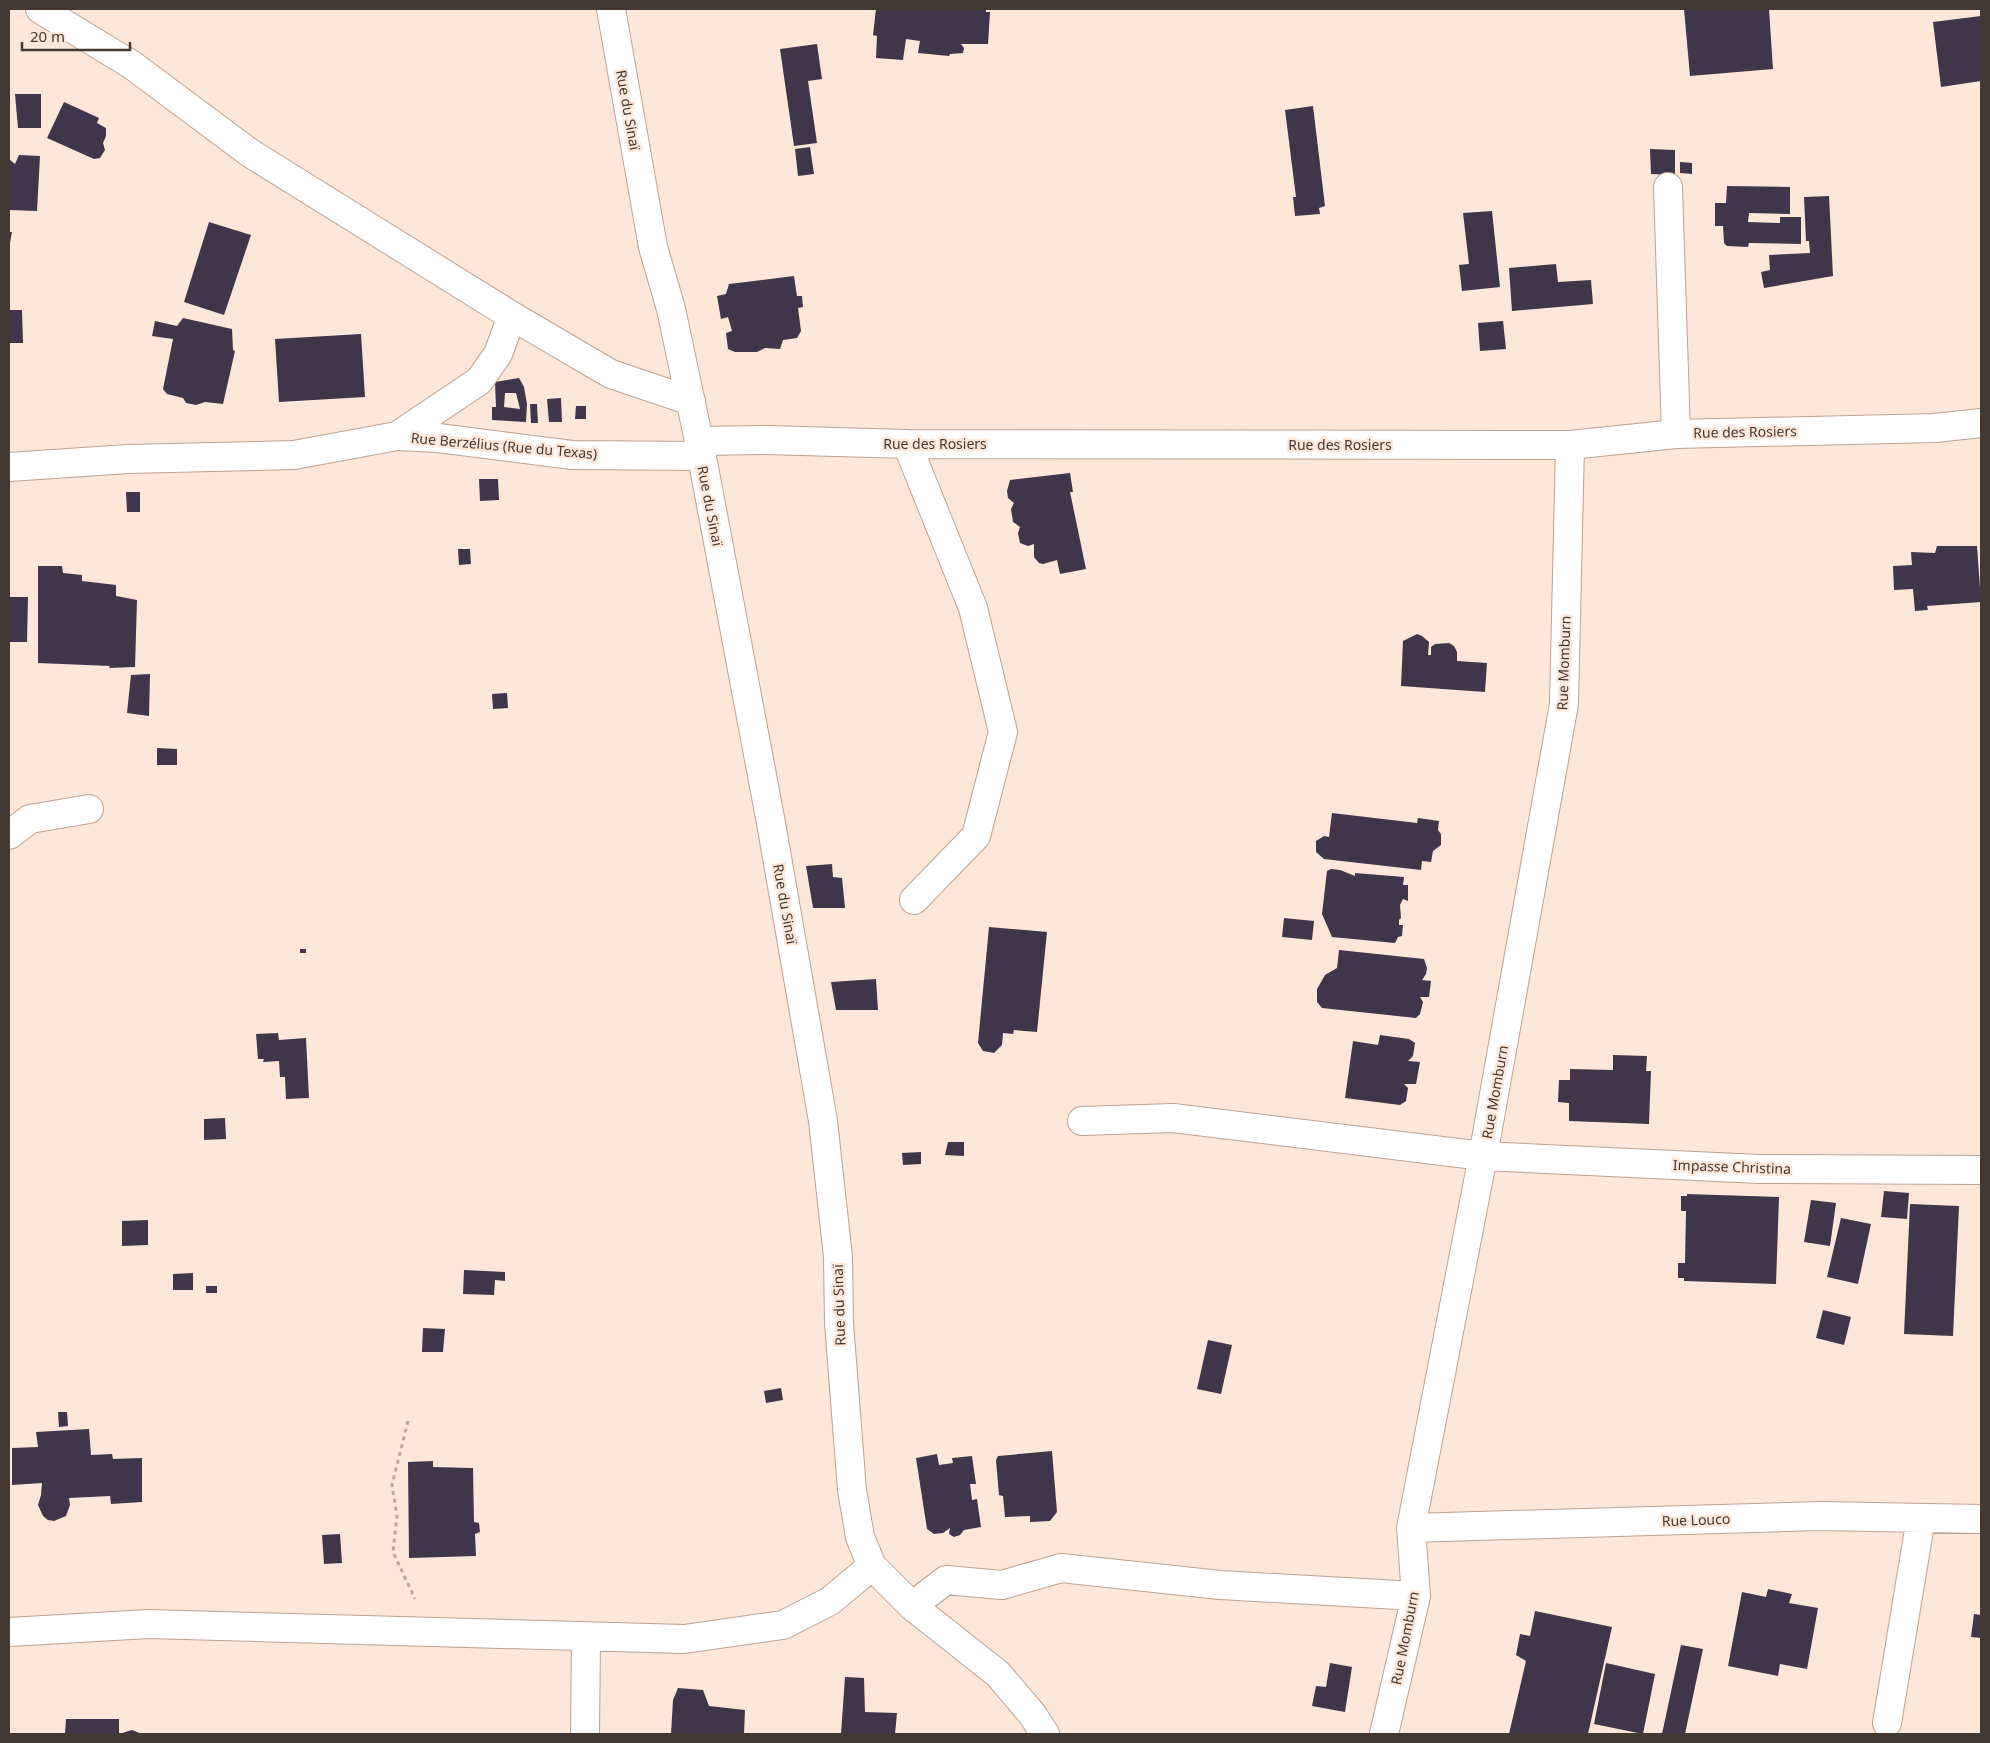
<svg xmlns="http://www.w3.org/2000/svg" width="1990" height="1743" viewBox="0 0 1990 1743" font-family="'Noto Sans',sans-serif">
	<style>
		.building { fill: #40354b; fill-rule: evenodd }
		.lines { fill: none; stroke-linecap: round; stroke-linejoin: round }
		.minor-casing { stroke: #bca291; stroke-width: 30 }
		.path { stroke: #bba99d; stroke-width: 3; stroke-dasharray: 4 4; stroke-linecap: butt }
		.minor { stroke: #fff; stroke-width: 28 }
		.labels { text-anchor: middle; stroke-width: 5; stroke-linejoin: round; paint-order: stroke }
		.street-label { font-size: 14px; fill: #443932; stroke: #fde7d9 }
	</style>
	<rect width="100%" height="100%" fill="#fde7d9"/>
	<path class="building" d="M 876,9 L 986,9 L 986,12 L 990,12 L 988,44 L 961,44 L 964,48 L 963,53 L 950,54 L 949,56 L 918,53 L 920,41 L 906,39 L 903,60 L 876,58 L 877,36 L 873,35 Z
		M 1684,9 L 1769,9 L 1773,69 L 1690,76 Z
		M 1981,16 L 1981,81 L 1941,87 L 1933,22 Z
		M 817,44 L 822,79 L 808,81 L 817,143 L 794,146 L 780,49 Z
		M 15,94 L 41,94 L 41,128 L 18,128 Z
		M 64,102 L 99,118 L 97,123 L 106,128 L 106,136 L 103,143 L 105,150 L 100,158 L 94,159 L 47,138 Z
		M 1313,106 L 1325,206 L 1319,208 L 1320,214 L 1295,216 L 1293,197 L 1296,197 L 1285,110 Z
		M 810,147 L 814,174 L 798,176 L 795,149 Z
		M 1650,149 L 1675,150 L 1675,175 L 1651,174 Z
		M 19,155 L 40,156 L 37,211 L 9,210 L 9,159 L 15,164 Z
		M 1680,162 L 1692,163 L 1692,174 L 1680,173 Z
		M 1727,186 L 1790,187 L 1790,214 L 1749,213 L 1748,222 L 1780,223 L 1780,217 L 1801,217 L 1801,244 L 1749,243 L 1748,247 L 1727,246 L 1724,243 L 1723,226 L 1715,226 L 1715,203 L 1726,203 Z
		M 1829,196 L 1833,276 L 1764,288 L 1761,272 L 1770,270 L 1769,255 L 1810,253 L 1809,241 L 1806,241 L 1804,197 Z
		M 1492,211 L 1500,287 L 1462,291 L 1459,265 L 1469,264 L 1463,213 Z
		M 209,222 L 251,235 L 224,315 L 184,302 Z
		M 9,232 L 12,232 L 10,243 L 9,243 Z
		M 1556,264 L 1558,282 L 1591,280 L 1593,304 L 1512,311 L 1509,268 Z
		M 794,276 L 797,296 L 802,296 L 803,307 L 798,308 L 801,331 L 797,338 L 783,340 L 780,349 L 765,348 L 757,352 L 735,352 L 728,349 L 726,333 L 732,331 L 728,317 L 721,319 L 717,296 L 726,294 L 729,284 Z
		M 9,310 L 22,310 L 23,343 L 9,343 Z
		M 183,318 L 232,329 L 233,350 L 235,351 L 223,404 L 205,402 L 196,405 L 186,403 L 183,398 L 167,394 L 163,389 L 173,339 L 152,336 L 155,321 L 177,326 Z
		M 1503,321 L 1506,349 L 1480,351 L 1478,323 Z
		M 361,334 L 365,397 L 279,402 L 275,339 Z
		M 519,378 L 524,387 L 527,404 L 526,422 L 492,420 L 492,407 L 496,407 L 495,382 ZM 505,393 L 516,393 L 520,409 L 504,407 Z
		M 561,398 L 562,422 L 549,422 L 547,399 Z
		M 530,404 L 537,404 L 538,423 L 531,423 Z
		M 576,406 L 586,406 L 586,419 L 575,419 Z
		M 1070,473 L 1073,492 L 1070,492 L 1086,569 L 1060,574 L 1057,560 L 1043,564 L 1039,563 L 1034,557 L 1034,544 L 1028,546 L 1020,543 L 1018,533 L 1020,527 L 1013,522 L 1011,509 L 1014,503 L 1008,498 L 1007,491 L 1010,480 Z
		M 479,479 L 498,479 L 499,500 L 480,501 Z
		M 126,492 L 140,492 L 140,512 L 127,512 Z
		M 1937,546 L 1977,546 L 1981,602 L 1927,606 L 1928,610 L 1915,611 L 1913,589 L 1894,590 L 1893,566 L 1912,565 L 1911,552 L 1935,553 Z
		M 458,549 L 470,549 L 471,564 L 459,565 Z
		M 38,566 L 62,566 L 63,573 L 82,575 L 82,581 L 116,585 L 116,596 L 137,600 L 135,667 L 109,668 L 110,666 L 38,663 Z
		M 9,597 L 28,597 L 27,642 L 9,642 Z
		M 1417,634 L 1422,636 L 1429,642 L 1428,655 L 1431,655 L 1431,647 L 1435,644 L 1449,643 L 1454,646 L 1457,652 L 1457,661 L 1487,663 L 1485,692 L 1401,686 L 1403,641 Z
		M 150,674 L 149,716 L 127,713 L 131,675 Z
		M 507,693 L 508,708 L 493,709 L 492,694 Z
		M 157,748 L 177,749 L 177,765 L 157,765 Z
		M 1332,813 L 1417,823 L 1418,818 L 1439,821 L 1438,830 L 1441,834 L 1441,845 L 1433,851 L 1431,862 L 1422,861 L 1421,870 L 1324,859 L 1316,852 L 1316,841 L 1324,836 L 1329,837 Z
		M 832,864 L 833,877 L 842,878 L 845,908 L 813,908 L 806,866 Z
		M 1331,869 L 1340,870 L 1355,876 L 1355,873 L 1404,877 L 1403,885 L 1408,885 L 1408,901 L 1403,899 L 1400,905 L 1401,918 L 1399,920 L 1399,925 L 1403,925 L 1402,936 L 1398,937 L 1395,943 L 1332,937 L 1322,914 L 1327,871 Z
		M 1284,918 L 1314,921 L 1312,940 L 1282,937 Z
		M 989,927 L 1047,932 L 1037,1032 L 1014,1030 L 1013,1034 L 1003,1033 L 1002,1045 L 994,1053 L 983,1051 L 978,1043 Z
		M 300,949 L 306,949 L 306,953 L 300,953 Z
		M 1339,950 L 1424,959 L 1427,968 L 1426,974 L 1422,980 L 1431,981 L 1429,997 L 1420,997 L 1423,1002 L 1420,1014 L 1416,1018 L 1322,1008 L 1317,1002 L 1317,989 L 1325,975 L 1337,968 Z
		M 876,979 L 878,1010 L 836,1010 L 831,982 Z
		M 278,1033 L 279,1040 L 306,1038 L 309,1098 L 286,1099 L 285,1077 L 280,1077 L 279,1061 L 263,1062 L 264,1059 L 258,1059 L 256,1034 Z
		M 1380,1035 L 1409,1039 L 1415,1043 L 1413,1056 L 1408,1061 L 1420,1062 L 1416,1084 L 1404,1084 L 1408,1088 L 1406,1101 L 1400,1105 L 1345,1098 L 1353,1041 L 1378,1045 Z
		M 1613,1055 L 1647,1056 L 1646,1071 L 1651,1071 L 1649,1124 L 1569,1121 L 1569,1103 L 1558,1102 L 1559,1080 L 1570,1080 L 1570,1069 L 1613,1070 Z
		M 225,1118 L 226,1139 L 204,1140 L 204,1119 Z
		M 948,1142 L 964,1142 L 964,1156 L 945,1155 Z
		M 921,1152 L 921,1164 L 903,1165 L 902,1153 Z
		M 1884,1191 L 1909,1193 L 1907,1219 L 1881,1217 Z
		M 1687,1194 L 1779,1197 L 1776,1284 L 1684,1281 L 1684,1278 L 1678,1278 L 1678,1263 L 1685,1263 L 1686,1211 L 1681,1211 L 1681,1196 L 1687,1196 Z
		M 1811,1200 L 1836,1203 L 1830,1246 L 1804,1242 Z
		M 1910,1204 L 1959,1206 L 1953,1336 L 1904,1334 Z
		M 1841,1218 L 1871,1224 L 1858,1284 L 1827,1277 Z
		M 148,1220 L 148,1245 L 122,1246 L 122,1221 Z
		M 464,1270 L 505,1272 L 505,1281 L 495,1280 L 494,1295 L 463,1294 Z
		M 193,1273 L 193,1290 L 173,1290 L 173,1274 Z
		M 206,1286 L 217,1286 L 217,1293 L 206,1293 Z
		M 1823,1310 L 1851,1317 L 1844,1345 L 1816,1338 Z
		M 423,1328 L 445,1329 L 443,1352 L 422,1352 Z
		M 1208,1340 L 1232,1345 L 1221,1394 L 1197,1389 Z
		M 781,1388 L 783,1400 L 766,1403 L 764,1391 Z
		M 58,1412 L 67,1412 L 68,1426 L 59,1427 Z
		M 89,1429 L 91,1455 L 112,1454 L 113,1459 L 142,1458 L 142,1502 L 111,1504 L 110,1496 L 69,1498 L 70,1505 L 66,1516 L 54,1521 L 48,1520 L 43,1516 L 38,1505 L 41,1495 L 42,1483 L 12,1485 L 12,1448 L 38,1447 L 36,1432 Z
		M 1052,1451 L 1057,1512 L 1050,1521 L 1030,1522 L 1030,1516 L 1005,1517 L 1003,1496 L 999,1495 L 996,1460 L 998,1456 Z
		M 937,1454 L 939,1465 L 953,1463 L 952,1458 L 972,1456 L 976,1484 L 970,1484 L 972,1500 L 977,1499 L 981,1527 L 964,1530 L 960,1535 L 954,1537 L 949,1534 L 950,1528 L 943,1533 L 934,1534 L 927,1529 L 916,1458 Z
		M 433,1461 L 433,1467 L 473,1468 L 474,1522 L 479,1523 L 480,1532 L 475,1534 L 476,1556 L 409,1558 L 408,1462 Z
		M 340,1534 L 342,1563 L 324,1564 L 322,1535 Z
		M 1768,1589 L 1792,1594 L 1789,1603 L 1818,1608 L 1807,1669 L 1780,1664 L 1778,1676 L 1728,1666 L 1742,1592 L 1766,1597 Z
		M 1535,1611 L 1612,1627 L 1588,1734 L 1509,1734 L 1526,1661 L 1516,1655 L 1520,1634 L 1530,1636 Z
		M 1974,1614 L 1981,1615 L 1981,1638 L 1971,1637 Z
		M 1681,1645 L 1703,1649 L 1685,1734 L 1662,1734 Z
		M 1330,1663 L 1352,1667 L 1345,1712 L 1312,1706 L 1316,1686 L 1326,1687 Z
		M 1606,1663 L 1655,1674 L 1643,1734 L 1594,1724 Z
		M 845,1677 L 864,1678 L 865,1712 L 897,1713 L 895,1734 L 841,1734 Z
		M 678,1688 L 703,1690 L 709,1706 L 745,1710 L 744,1734 L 671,1734 L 673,1700 Z
		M 66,1719 L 119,1719 L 119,1734 L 132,1730 L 142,1734 L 65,1734 Z"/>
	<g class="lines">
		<defs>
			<path id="minor" d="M 40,9 L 132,65 L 250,153 L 512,316 L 611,374 L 691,401
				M 611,9 L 653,247 L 671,309 L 699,441 L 771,823 L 823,1121 L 838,1257 L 839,1323 L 852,1490 L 860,1537 L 872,1566 L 912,1606 L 998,1674 L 1032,1714 L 1045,1734
				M 1668,187 L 1676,434
				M 397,436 L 479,381 L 498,354 L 512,316
				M 699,441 L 766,440 L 907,444 L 1570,445 L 1676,434 L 1935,428 L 1981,423
				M 907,444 L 973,608 L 1003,732 L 976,836 L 914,900
				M 9,467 L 128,459 L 294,455 L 397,436 L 438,438 L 572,455 L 701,456
				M 9,835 L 30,819 L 89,809
				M 1082,1121 L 1173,1118 L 1483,1156 L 1759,1169 L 1981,1170
				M 1411,1528 L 1819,1516 L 1981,1519
				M 912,1606 L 946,1580 L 1002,1585 L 1061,1568 L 1220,1585 L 1416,1596
				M 9,1632 L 149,1624 L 684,1639 L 783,1625 L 830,1601 L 872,1566
				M 1887,1723 L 1921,1518
				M 585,1734 L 586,1637
				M 1384,1734 L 1416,1596 L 1411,1528 L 1483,1156 L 1564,704 L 1570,445"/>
		</defs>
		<use href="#minor" class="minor-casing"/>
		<path class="path" d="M 408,1421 L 392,1485 L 397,1516 L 393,1552 L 415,1599"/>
		<use href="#minor" class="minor"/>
	</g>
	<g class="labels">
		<g class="street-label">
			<text transform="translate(628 110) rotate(80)" y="5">Rue du Sinaï</text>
			<text transform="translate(1745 432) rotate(-1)" y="5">Rue des Rosiers</text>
			<text x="935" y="449">Rue des Rosiers</text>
			<text x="1340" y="450">Rue des Rosiers</text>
			<text transform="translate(504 446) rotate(5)" y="5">Rue Berzélius (Rue du Texas)</text>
			<text transform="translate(710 506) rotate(79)" y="5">Rue du Sinaï</text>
			<text transform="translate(1564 663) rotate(-88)" y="5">Rue Momburn</text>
			<text transform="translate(785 904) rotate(80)" y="5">Rue du Sinaï</text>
			<text transform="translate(1495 1092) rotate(-80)" y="5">Rue Momburn</text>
			<text transform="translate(1732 1167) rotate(2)" y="5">Impasse Christina</text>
			<text transform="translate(839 1305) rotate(-92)" y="5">Rue du Sinaï</text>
			<text transform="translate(1696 1520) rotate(-2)" y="5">Rue Louco</text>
			<text transform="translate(1405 1638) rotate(-79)" y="5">Rue Momburn</text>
		</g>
	</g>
	<rect width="1990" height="1743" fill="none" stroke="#443932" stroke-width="20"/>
	<path d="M22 42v8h108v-8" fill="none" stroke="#443932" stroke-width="2.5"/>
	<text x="30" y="42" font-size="15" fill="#443932" stroke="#fde7d9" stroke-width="4" paint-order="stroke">20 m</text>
</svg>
